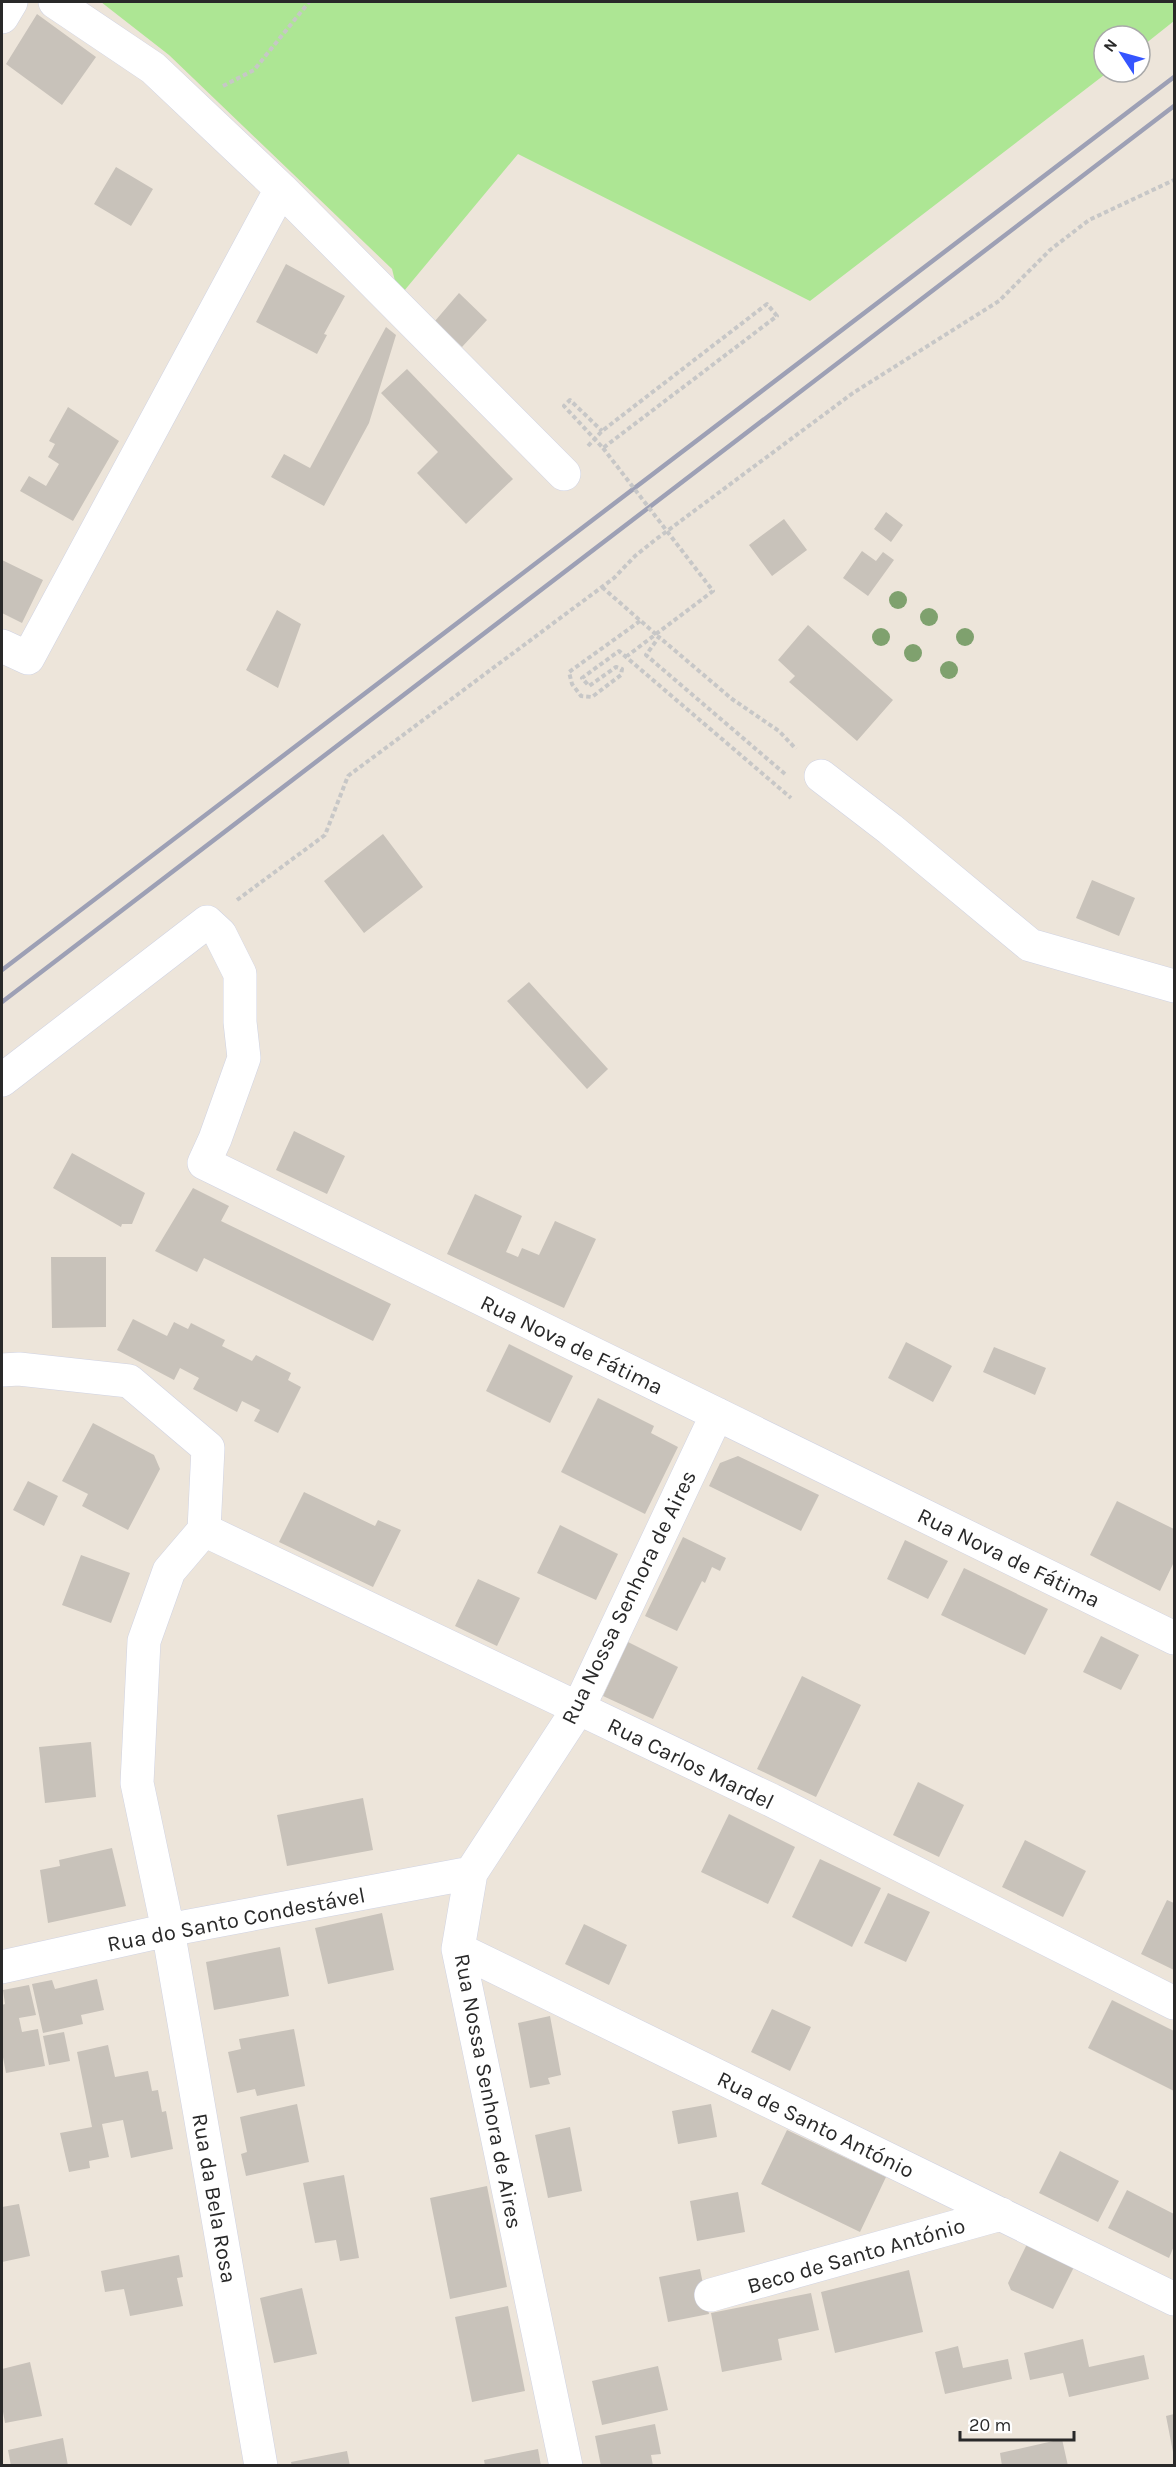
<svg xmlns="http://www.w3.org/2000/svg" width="1176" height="2467" viewBox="0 0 1176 2467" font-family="Karla,sans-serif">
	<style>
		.green { fill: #ade694 }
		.building { fill: #c8c2ba }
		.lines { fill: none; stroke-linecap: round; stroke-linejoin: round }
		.minor-casing { stroke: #d0d3e3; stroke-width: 34 }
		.path { stroke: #c7c7c7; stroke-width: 4; stroke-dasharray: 4.5 3; stroke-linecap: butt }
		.minor { stroke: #fff; stroke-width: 33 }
		.rail { stroke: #9da0b5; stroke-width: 4.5 }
		.path-bridge { stroke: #c7c7c7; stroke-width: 4; stroke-dasharray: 4.5 3; stroke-linecap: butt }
		.tree { fill: #7fa16e }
		.labels { text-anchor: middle; stroke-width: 6; stroke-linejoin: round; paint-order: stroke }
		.street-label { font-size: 22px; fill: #292929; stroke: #fff }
	</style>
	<rect width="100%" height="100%" fill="#ede5da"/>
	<path class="green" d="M 101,2 L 1174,2 L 1174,21 L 1140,48 L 1140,36 L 1104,36 L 1104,72 L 1108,72 L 810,301 L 518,154 L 399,297 L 392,269 L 169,55 Z"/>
	<path class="building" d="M 37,14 L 96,57 L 62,105 L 6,64 Z
		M 116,167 L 153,189 L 131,226 L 94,204 Z
		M 286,264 L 345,296 L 324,334 L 327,335 L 317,354 L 256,322 Z
		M 459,293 L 487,320 L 462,347 L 435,321 Z
		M 386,327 L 396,335 L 369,423 L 324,506 L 271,477 L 284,454 L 310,468 Z
		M 407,369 L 513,479 L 466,524 L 417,473 L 438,452 L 381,393 Z
		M 68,407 L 119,441 L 73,521 L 20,491 L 29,476 L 46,486 L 59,464 L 48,457 L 55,444 L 49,441 Z
		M 886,512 L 903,525 L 891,542 L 874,529 Z
		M 784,519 L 807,550 L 772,576 L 749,545 Z
		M 862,551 L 876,561 L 883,552 L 894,560 L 868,596 L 843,578 Z
		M 2,560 L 43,580 L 22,623 L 2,613 Z
		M 277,610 L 301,624 L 278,688 L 246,670 Z
		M 808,625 L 893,700 L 857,741 L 789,682 L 795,676 L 778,660 Z
		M 383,834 L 423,887 L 364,933 L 324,881 Z
		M 1092,880 L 1135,898 L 1119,936 L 1076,918 Z
		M 529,982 L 608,1069 L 587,1089 L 507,1001 Z
		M 294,1131 L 345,1156 L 327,1194 L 276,1170 Z
		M 72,1153 L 145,1193 L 132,1224 L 122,1224 L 121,1227 L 53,1188 Z
		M 193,1188 L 229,1206 L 221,1221 L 391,1304 L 373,1341 L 204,1258 L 197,1272 L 155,1251 Z
		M 475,1194 L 522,1216 L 506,1252 L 518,1257 L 522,1248 L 539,1255 L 555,1221 L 596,1239 L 564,1308 L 447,1254 Z
		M 51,1257 L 106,1257 L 106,1327 L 52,1328 Z
		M 133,1319 L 167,1336 L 174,1322 L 188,1329 L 191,1323 L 225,1340 L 222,1346 L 252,1361 L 256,1355 L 291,1373 L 288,1380 L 301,1387 L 278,1433 L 254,1421 L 260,1410 L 242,1401 L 237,1412 L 193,1389 L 199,1378 L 180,1368 L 174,1380 L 117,1350 Z
		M 906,1342 L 952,1366 L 933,1402 L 888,1378 Z
		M 509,1344 L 573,1376 L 550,1423 L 486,1391 Z
		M 994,1347 L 1046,1368 L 1035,1395 L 983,1372 Z
		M 598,1398 L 654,1426 L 651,1433 L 678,1447 L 645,1514 L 561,1472 Z
		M 93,1423 L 154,1455 L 160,1469 L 128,1530 L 82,1506 L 88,1494 L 62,1481 Z
		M 738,1456 L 819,1495 L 801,1531 L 709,1486 L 720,1463 Z
		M 28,1481 L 58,1496 L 44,1526 L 13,1510 Z
		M 304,1492 L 375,1526 L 378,1520 L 401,1530 L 373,1587 L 279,1542 Z
		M 1117,1501 L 1174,1529 L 1174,1562 L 1160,1591 L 1090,1555 Z
		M 560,1525 L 618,1554 L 596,1600 L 537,1573 Z
		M 683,1537 L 726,1558 L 720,1571 L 712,1567 L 705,1583 L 702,1581 L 677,1631 L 645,1616 Z
		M 905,1540 L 948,1561 L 928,1599 L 887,1579 Z
		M 81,1555 L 130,1573 L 111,1623 L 62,1605 Z
		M 964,1568 L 1048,1609 L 1025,1655 L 941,1615 Z
		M 478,1579 L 520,1598 L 497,1646 L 455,1626 Z
		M 1101,1636 L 1139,1655 L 1121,1690 L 1083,1672 Z
		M 628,1642 L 678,1667 L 653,1719 L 603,1696 Z
		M 802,1676 L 861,1705 L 816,1797 L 757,1769 Z
		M 91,1742 L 96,1797 L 45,1803 L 39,1747 Z
		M 918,1782 L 964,1805 L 939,1857 L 893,1835 Z
		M 363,1798 L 373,1850 L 287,1866 L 277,1815 Z
		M 729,1814 L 795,1847 L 768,1904 L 701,1872 Z
		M 1025,1840 L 1086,1871 L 1063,1917 L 1002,1887 Z
		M 112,1848 L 126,1906 L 48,1923 L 40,1870 L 60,1866 L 59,1860 Z
		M 820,1859 L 881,1888 L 852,1947 L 792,1917 Z
		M 888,1893 L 930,1912 L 906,1962 L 864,1943 Z
		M 1167,1900 L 1174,1903 L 1174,1970 L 1141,1954 Z
		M 382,1913 L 394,1970 L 328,1984 L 315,1928 Z
		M 584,1924 L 627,1945 L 609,1985 L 565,1964 Z
		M 280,1947 L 289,1996 L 214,2010 L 206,1962 Z
		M 97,1979 L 104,2010 L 81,2015 L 83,2024 L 43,2033 L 32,1984 L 52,1980 L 55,1989 Z
		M 29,1985 L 36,2015 L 19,2018 L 22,2032 L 38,2029 L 45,2066 L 6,2073 L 2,2052 L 2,2005 L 5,2004 L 3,1990 Z
		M 1112,2000 L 1174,2031 L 1174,2091 L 1088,2048 Z
		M 772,2009 L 811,2027 L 790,2071 L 751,2052 Z
		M 550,2016 L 561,2075 L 548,2078 L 550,2084 L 530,2088 L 518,2023 Z
		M 294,2029 L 305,2086 L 257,2096 L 255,2089 L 237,2093 L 228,2052 L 241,2049 L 239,2039 Z
		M 64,2032 L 70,2061 L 49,2065 L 43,2036 Z
		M 108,2045 L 115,2077 L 148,2071 L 152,2091 L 158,2090 L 162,2112 L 166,2111 L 173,2149 L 131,2158 L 123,2120 L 102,2124 L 109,2157 L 89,2161 L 90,2168 L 69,2172 L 60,2133 L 92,2127 L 77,2052 Z
		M 297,2104 L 309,2162 L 246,2176 L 241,2154 L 247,2152 L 240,2117 Z
		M 711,2104 L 717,2137 L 678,2144 L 672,2111 Z
		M 570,2127 L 582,2191 L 548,2198 L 535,2135 Z
		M 787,2130 L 886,2177 L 860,2232 L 761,2184 Z
		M 1060,2151 L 1119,2181 L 1098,2222 L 1039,2193 Z
		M 344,2175 L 359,2258 L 340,2261 L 336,2240 L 315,2243 L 303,2183 Z
		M 487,2186 L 507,2287 L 450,2299 L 430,2198 Z
		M 1127,2190 L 1174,2214 L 1174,2246 L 1169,2258 L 1108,2228 Z
		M 738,2192 L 745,2232 L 697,2241 L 690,2201 Z
		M 19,2204 L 30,2256 L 2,2262 L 2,2207 Z
		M 1027,2244 L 1074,2267 L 1053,2309 L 1011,2290 L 1008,2283 Z
		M 179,2255 L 183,2277 L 177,2278 L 183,2306 L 130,2316 L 124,2289 L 105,2292 L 101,2271 Z
		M 700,2269 L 709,2314 L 668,2322 L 659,2277 Z
		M 909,2270 L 923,2332 L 835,2353 L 821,2292 Z
		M 302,2288 L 317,2354 L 274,2363 L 260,2298 Z
		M 811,2293 L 819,2330 L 778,2339 L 782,2360 L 722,2372 L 711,2313 Z
		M 508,2306 L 525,2391 L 472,2402 L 455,2317 Z
		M 1083,2339 L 1089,2367 L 1144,2355 L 1149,2379 L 1069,2397 L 1063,2373 L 1030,2380 L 1024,2353 Z
		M 958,2346 L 963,2368 L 1008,2359 L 1012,2379 L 945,2394 L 935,2352 Z
		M 30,2362 L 42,2416 L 5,2423 L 2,2406 L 2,2369 Z
		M 658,2366 L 668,2410 L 602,2425 L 592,2381 Z
		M 1174,2414 L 1174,2452 L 1173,2452 L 1166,2416 Z
		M 655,2424 L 661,2454 L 651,2455 L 653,2466 L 601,2466 L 595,2436 Z
		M 63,2438 L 68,2466 L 11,2466 L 8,2450 Z
		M 1062,2439 L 1068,2466 L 1002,2466 L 1000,2453 Z
		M 538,2449 L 541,2466 L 485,2466 L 484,2460 Z
		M 347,2451 L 350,2466 L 292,2466 L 291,2462 Z"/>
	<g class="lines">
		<defs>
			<path id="minor" d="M 55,2 L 153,68 L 281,189 L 564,474
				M 2,17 L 11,2
				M 2,646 L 28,658 L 281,189
				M 821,776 L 890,829 L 1030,945 L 1174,986
				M 2,1080 L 207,922 L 220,934 L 240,974 L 240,1022 L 244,1058 L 215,1139 L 204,1163 L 1174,1638
				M 2,1370 L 19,1369 L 129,1381 L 208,1448 L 204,1530 L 169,1571 L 144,1641 L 137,1783 L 168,1930 L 261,2466
				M 204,1530 L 771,1800 L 1174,2003
				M 458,1949 L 1174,2299
				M 2,1967 L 168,1930 L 471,1873
				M 711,2295 L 1001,2214
				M 566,2466 L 458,1949 L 471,1873 L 578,1709 L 717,1414"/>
		</defs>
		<use href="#minor" class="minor-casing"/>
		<path class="path" d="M 223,86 L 254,70 L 309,2
			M 588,446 L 602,431 L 767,304 L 777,316 L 603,448 L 564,406 L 570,400 L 602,431
			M 602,587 L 659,637
			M 640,621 L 569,672 L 572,684 L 581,696 L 592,697 L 621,675 L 622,669 L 616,667 L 589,686 L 582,678 L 619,651 L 791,798
			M 785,774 L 646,655 L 659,637 L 732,699 L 779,731 L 796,749
			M 237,900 L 325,835 L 348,776 L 614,578 L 635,556 L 655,540 L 853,393 L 999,301 L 1050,250 L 1089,220 L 1174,180"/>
		<use href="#minor" class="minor"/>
		<path class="rail" d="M 2,970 L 1174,77
			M 2,1002 L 1174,106"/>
		<path class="path-bridge" d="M 603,448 L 713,591 L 627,656"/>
	</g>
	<g class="tree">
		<circle cx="898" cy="600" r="9"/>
		<circle cx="929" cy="617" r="9"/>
		<circle cx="881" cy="637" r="9"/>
		<circle cx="965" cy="637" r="9"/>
		<circle cx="913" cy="653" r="9"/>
		<circle cx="949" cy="670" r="9"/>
	</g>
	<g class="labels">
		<g class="street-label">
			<text transform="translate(572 1344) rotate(26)" y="8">Rua Nova de Fátima</text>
			<text transform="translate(1009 1557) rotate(26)" y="8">Rua Nova de Fátima</text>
			<text transform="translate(628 1597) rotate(-64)" y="8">Rua Nossa Senhora de Aires</text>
			<text transform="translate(691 1763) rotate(26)" y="8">Rua Carlos Mardel</text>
			<text transform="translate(236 1919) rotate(-11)" y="8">Rua do Santo Condestável</text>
			<text transform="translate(489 2091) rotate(79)" y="8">Rua Nossa Senhora de Aires</text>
			<text transform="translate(816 2124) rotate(26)" y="8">Rua de Santo António</text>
			<text transform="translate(215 2198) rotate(80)" y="8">Rua da Bela Rosa</text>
			<text transform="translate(856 2255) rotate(-16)" y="8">Beco de Santo António</text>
		</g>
	</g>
	<rect width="1176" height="2467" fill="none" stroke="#292929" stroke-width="6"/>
	<g transform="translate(1122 54) rotate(306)"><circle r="28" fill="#ffffff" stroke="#a9a9a9" stroke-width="1.5"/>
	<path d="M0-4.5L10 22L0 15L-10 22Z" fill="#3555ff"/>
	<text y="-9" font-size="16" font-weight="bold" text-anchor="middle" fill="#292929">N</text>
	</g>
	<path d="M960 2431v9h114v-9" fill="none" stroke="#292929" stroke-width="3"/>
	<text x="969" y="2431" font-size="18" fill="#292929" stroke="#ffffff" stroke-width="4.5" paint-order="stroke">20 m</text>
</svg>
